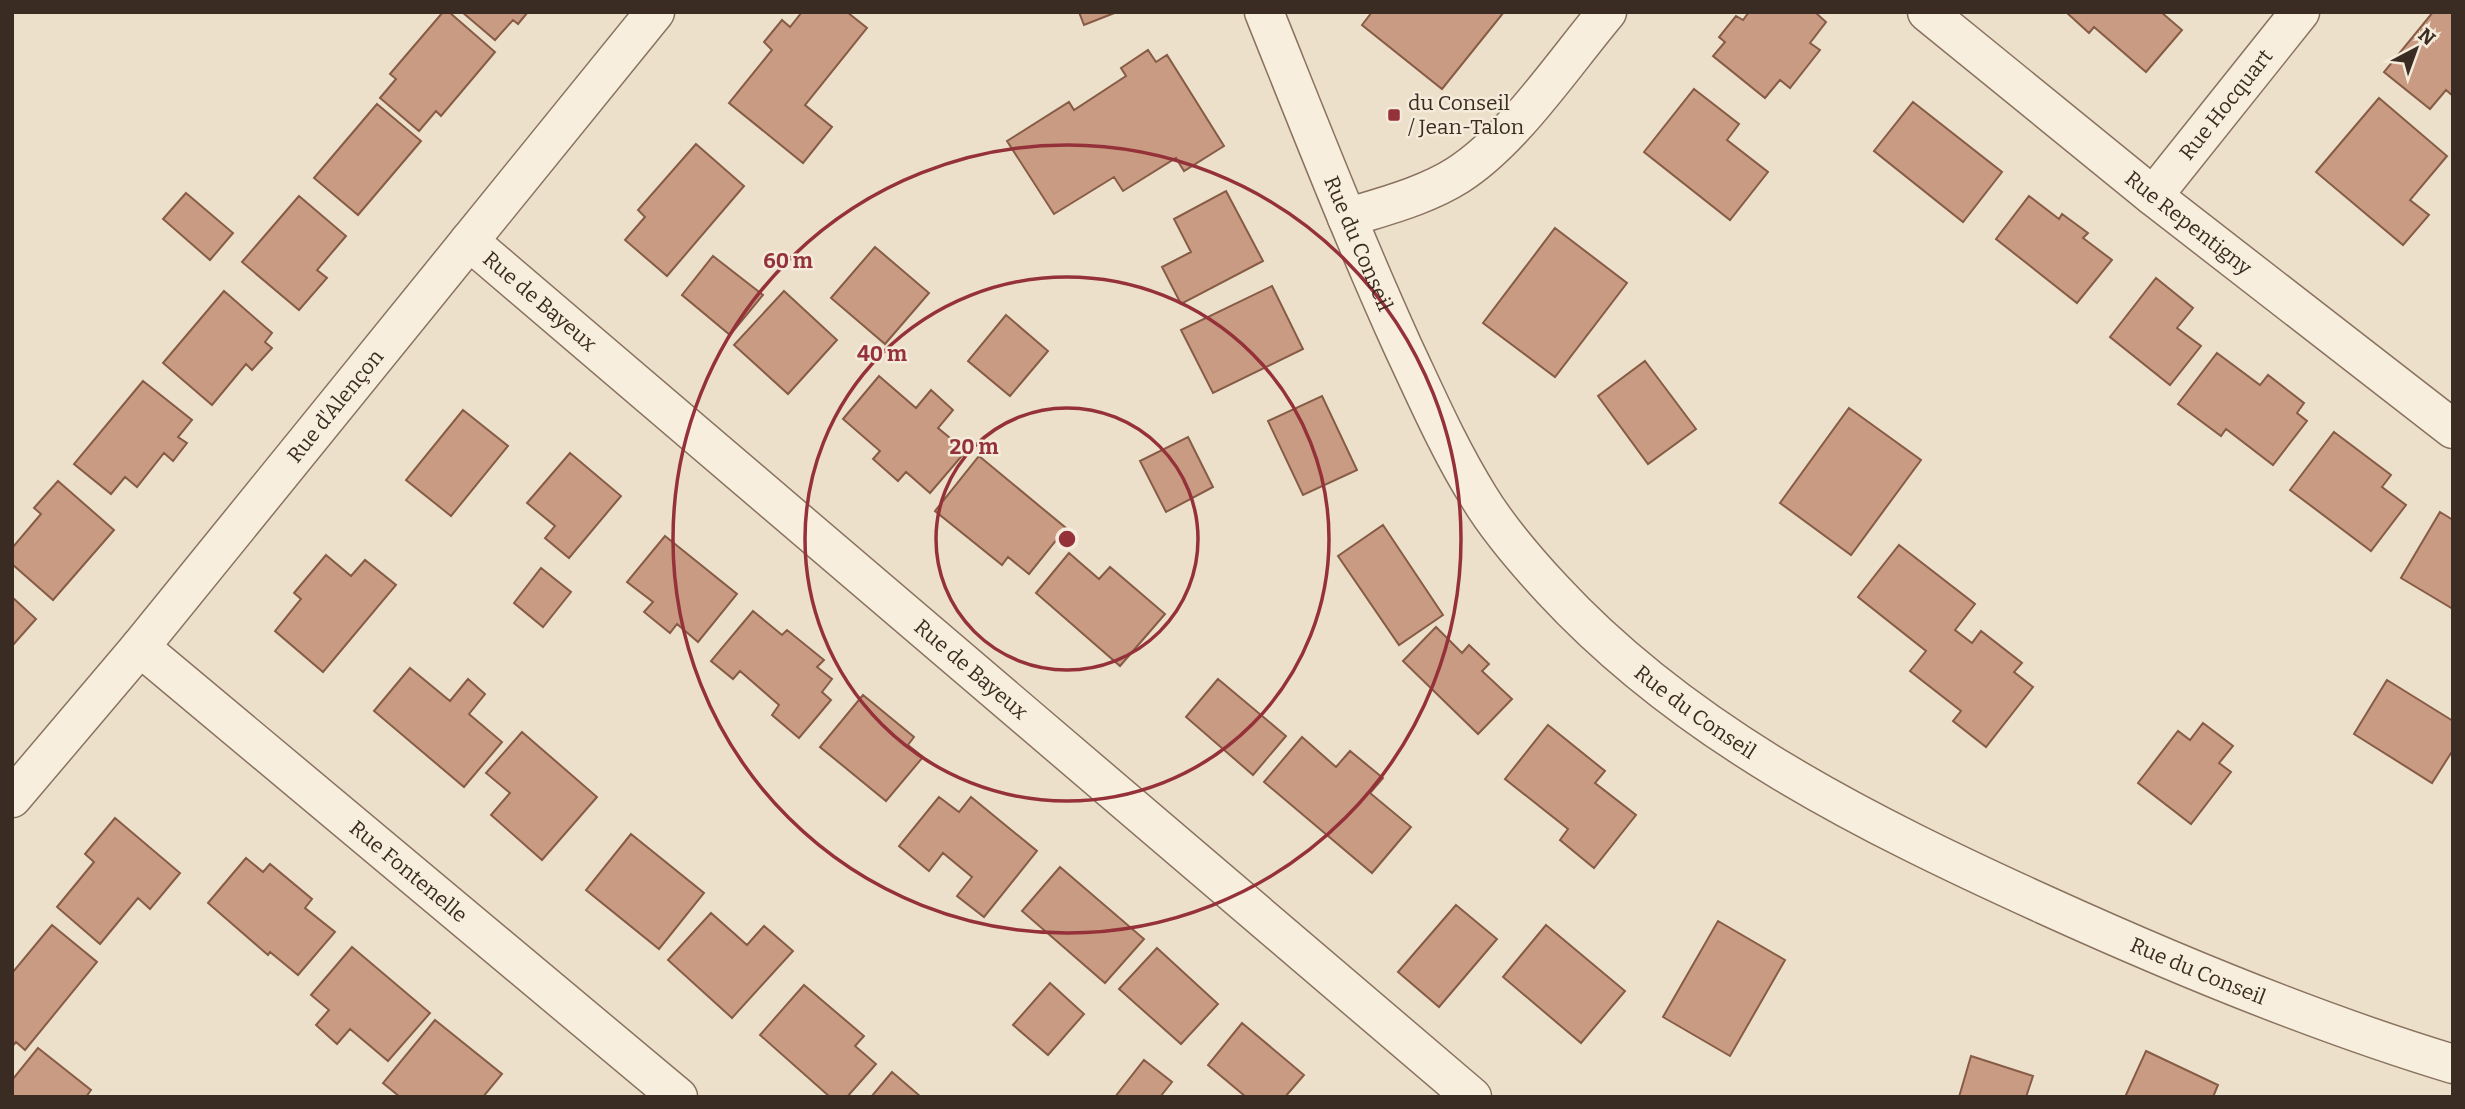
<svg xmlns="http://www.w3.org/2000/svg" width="2465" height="1109" viewBox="0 0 2465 1109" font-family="Bitter,serif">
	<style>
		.building { fill: #c99b82; stroke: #875c46; stroke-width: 2 }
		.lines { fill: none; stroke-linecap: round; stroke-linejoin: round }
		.minor-casing { stroke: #89735f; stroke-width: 41 }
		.tertiary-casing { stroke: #89735f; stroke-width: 41 }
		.minor { stroke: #f8eede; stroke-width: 38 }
		.tertiary { stroke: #f8eede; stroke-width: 38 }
		.ring { fill: none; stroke: #953239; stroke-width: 3.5 }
		.poi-dot { fill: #953239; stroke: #f5ebda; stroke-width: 2.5 }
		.labels { text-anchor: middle; stroke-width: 5; stroke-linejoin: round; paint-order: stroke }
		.poi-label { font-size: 21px; fill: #3a2c22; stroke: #f5ebda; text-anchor: start }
		.street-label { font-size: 21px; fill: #3a2c22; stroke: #f5ebda }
		.centre { fill: #953239; stroke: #f5ebda; stroke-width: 3.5 }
		.ring-label { font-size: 21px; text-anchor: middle; font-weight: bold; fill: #953239; stroke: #f5ebda; stroke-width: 5; stroke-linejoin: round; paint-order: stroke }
	</style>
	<rect width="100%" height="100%" fill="#ede0ca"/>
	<path class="building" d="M 443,12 L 449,12 L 495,52 L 441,116 L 436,111 L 419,131 L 380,98 L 396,79 L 390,74 Z
		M 462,12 L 528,12 L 518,24 L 513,20 L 495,40 Z
		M 802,12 L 847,12 L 867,28 L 805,105 L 832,127 L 803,163 L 729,103 L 772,50 L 764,42 L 782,20 L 790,27 Z
		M 1079,12 L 1117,12 L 1084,25 Z
		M 1372,12 L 1504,12 L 1442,89 L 1362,25 Z
		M 1749,12 L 1815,12 L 1826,22 L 1810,43 L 1820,50 L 1790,88 L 1780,80 L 1765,98 L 1713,56 L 1725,42 L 1719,37 L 1736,16 L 1743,20 Z
		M 2066,12 L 2161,12 L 2182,30 L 2146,72 L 2094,27 L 2089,33 Z
		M 2433,12 L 2453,12 L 2453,96 L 2446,90 L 2430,109 L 2384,72 Z
		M 1148,50 L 1156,62 L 1167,55 L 1224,146 L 1184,171 L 1176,158 L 1123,191 L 1114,177 L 1054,214 L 1007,141 L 1069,102 L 1074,110 L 1126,76 L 1121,68 Z
		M 1694,89 L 1739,124 L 1727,140 L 1768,172 L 1730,220 L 1644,152 Z
		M 2379,98 L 2447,156 L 2410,200 L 2429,215 L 2403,245 L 2316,172 Z
		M 1913,102 L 2002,172 L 1963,222 L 1874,151 Z
		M 377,104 L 421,141 L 358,215 L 314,178 Z
		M 696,144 L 744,186 L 667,276 L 625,240 L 645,217 L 638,210 Z
		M 1226,191 L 1263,261 L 1181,304 L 1162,267 L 1191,252 L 1174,219 Z
		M 186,193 L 233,233 L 210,260 L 163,219 Z
		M 299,196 L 346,236 L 317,270 L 327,278 L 299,310 L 242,262 Z
		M 2029,196 L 2059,219 L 2062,214 L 2088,233 L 2083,238 L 2112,260 L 2077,303 L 1996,239 Z
		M 1555,228 L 1627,283 L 1555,377 L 1483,323 Z
		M 875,247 L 929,293 L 885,344 L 831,298 Z
		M 713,256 L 763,295 L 730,335 L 682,295 Z
		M 2156,278 L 2193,308 L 2177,328 L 2201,346 L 2170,385 L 2110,337 Z
		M 1272,286 L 1303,349 L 1213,393 L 1181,330 Z
		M 224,291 L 272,333 L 265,342 L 272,348 L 252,370 L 246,364 L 212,405 L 163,363 Z
		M 784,291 L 837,340 L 788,394 L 734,345 Z
		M 1006,315 L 1048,351 L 1010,396 L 968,361 Z
		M 2217,353 L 2260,385 L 2268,375 L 2304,403 L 2297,413 L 2307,421 L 2273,465 L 2226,429 L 2221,436 L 2178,404 Z
		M 1645,361 L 1696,429 L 1648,464 L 1598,396 Z
		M 879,376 L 916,408 L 931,390 L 953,410 L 938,428 L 966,451 L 930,493 L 906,472 L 898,481 L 873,459 L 880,451 L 843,419 Z
		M 143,381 L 192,420 L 178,437 L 187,443 L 173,461 L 164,453 L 137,487 L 125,477 L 111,494 L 74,464 Z
		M 1322,396 L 1357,470 L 1303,495 L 1268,421 Z
		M 1849,408 L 1921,460 L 1851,555 L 1780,503 Z
		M 463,410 L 508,446 L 451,516 L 406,480 Z
		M 2334,432 L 2391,475 L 2382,487 L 2406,505 L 2371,551 L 2290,490 Z
		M 1188,437 L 1213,487 L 1166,512 L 1140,461 Z
		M 570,453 L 621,496 L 569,558 L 545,538 L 555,526 L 527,503 Z
		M 979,456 L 1066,528 L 1029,574 L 1008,557 L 1002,565 L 935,511 Z
		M 58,481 L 114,530 L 53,600 L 12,564 L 12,548 L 41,514 L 34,508 Z
		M 2440,512 L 2453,520 L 2453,609 L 2401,578 Z
		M 1383,525 L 1443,615 L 1399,645 L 1338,556 Z
		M 665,536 L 737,594 L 698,642 L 677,624 L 670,633 L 644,612 L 653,602 L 627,582 Z
		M 1899,545 L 1975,604 L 1955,630 L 1972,643 L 1981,631 L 2022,663 L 2014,672 L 2033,687 L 1986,747 L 1953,721 L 1961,711 L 1910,671 L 1926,651 L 1858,597 Z
		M 1069,553 L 1099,579 L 1110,567 L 1165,614 L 1120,666 L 1036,593 Z
		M 326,555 L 351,576 L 365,560 L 396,585 L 323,672 L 275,631 L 301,599 L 294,593 Z
		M 541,568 L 571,592 L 543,627 L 514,603 Z
		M 12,597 L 36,619 L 12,646 Z
		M 753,611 L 782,635 L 787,630 L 824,660 L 817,667 L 832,679 L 822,692 L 831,700 L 799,738 L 772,715 L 779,705 L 740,671 L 733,679 L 711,661 Z
		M 1436,627 L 1462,653 L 1469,645 L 1489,664 L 1482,671 L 1512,699 L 1478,734 L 1403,661 Z
		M 410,668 L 450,701 L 468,679 L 485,694 L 469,714 L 502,742 L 464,787 L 374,711 Z
		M 1218,679 L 1286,736 L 1253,775 L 1186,717 Z
		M 2387,680 L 2453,721 L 2453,750 L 2432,783 L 2354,734 Z
		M 863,695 L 914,737 L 908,745 L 923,757 L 886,801 L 820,747 Z
		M 2203,723 L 2233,746 L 2219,763 L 2231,772 L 2191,824 L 2138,783 L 2178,731 L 2190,740 Z
		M 1548,725 L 1605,771 L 1595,783 L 1636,815 L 1594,868 L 1560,840 L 1568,829 L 1505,779 Z
		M 522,732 L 597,797 L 542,860 L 491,815 L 510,793 L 486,773 Z
		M 1302,737 L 1336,767 L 1350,751 L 1383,778 L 1370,793 L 1411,827 L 1372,873 L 1264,782 Z
		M 939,797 L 959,812 L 971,797 L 1037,851 L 984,917 L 957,896 L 972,877 L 943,853 L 929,871 L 899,846 Z
		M 115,818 L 180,873 L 150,909 L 138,898 L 100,944 L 57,907 L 94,862 L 85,854 Z
		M 631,834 L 704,893 L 659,949 L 586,890 Z
		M 246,858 L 263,872 L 270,864 L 312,899 L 305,908 L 335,932 L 298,975 L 270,952 L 268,955 L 208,903 Z
		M 1060,867 L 1144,939 L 1105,983 L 1022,911 Z
		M 1456,905 L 1497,939 L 1439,1007 L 1398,972 Z
		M 711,913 L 747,945 L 764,926 L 793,951 L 732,1018 L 668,960 Z
		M 1718,921 L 1785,960 L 1730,1056 L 1663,1017 Z
		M 52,925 L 97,962 L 25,1050 L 16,1042 L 12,1047 L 12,973 Z
		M 1546,925 L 1625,991 L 1581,1043 L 1503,977 Z
		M 352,947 L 430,1013 L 388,1061 L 350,1029 L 337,1044 L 316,1025 L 329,1010 L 311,995 Z
		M 1157,948 L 1218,1004 L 1181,1044 L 1119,989 Z
		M 1050,983 L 1084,1014 L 1048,1055 L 1013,1025 Z
		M 804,985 L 864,1036 L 855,1046 L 876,1064 L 847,1097 L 830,1097 L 760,1035 Z
		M 435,1020 L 502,1074 L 483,1097 L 400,1097 L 383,1083 Z
		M 1242,1023 L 1304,1075 L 1285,1097 L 1246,1097 L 1208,1065 Z
		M 38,1048 L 91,1090 L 86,1097 L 12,1097 L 12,1080 Z
		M 2146,1051 L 2218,1085 L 2213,1097 L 2125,1097 Z
		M 1971,1056 L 2033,1076 L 2026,1097 L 1959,1097 Z
		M 1144,1060 L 1172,1082 L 1160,1097 L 1115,1097 Z
		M 892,1072 L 921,1097 L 871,1097 Z"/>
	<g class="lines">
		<defs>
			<g id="minor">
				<path id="s1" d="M 1927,12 L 2153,196 L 2453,429"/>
				<path id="s2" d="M 2153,196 L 2300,12"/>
				<path d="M 1347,218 C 1384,206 1425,196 1458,175 C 1513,140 1564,63 1607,12"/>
				<path id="s3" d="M 469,241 L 1472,1097"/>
				<path id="s4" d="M 140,647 L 678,1097"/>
				<path id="s5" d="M 12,798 L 140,647 L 655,12"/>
			</g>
			<g id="tertiary">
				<path id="s6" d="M 1264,12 C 1309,124 1353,237 1403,347 C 1427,398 1449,449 1479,497 C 1499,530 1526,561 1552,589 C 1687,735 1867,824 2045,905 C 2177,965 2314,1022 2453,1064"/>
			</g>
		</defs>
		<use href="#minor" class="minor-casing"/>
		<use href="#tertiary" class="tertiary-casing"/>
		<use href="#minor" class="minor"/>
		<use href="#tertiary" class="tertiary"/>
	</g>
	<g class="ring">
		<circle cx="1067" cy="539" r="131"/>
		<circle cx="1067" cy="539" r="262"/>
		<circle cx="1067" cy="539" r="394"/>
	</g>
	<rect class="poi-dot" x="1387" y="108" width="14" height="14" rx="3.5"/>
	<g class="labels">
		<g class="poi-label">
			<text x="1408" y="110">du Conseil<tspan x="1408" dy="24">/ Jean-Talon</tspan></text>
		</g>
		<g class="street-label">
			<text dy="7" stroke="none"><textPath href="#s2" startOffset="117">Rue Hocquart</textPath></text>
			<text dy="7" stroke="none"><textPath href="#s1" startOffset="336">Rue Repentigny</textPath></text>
			<text dy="7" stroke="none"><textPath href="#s6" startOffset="250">Rue du Conseil</textPath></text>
			<text dy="7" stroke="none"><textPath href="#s3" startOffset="93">Rue de Bayeux</textPath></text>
			<text dy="7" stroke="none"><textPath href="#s5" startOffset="508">Rue d'Alençon</textPath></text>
			<text dy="7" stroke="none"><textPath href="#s3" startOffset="660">Rue de Bayeux</textPath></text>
			<text dy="7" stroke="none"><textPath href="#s6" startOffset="838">Rue du Conseil</textPath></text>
			<text dy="7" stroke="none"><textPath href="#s4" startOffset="350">Rue Fontenelle</textPath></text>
			<text dy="7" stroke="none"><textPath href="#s6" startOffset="1405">Rue du Conseil</textPath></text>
		</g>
	</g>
	<circle cx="1067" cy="539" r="10" class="centre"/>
	<g class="ring-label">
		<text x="788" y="268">60 m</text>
		<text x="882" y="361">40 m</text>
		<text x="974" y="454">20 m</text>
	</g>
	<rect width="2465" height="1109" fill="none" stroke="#3a2c22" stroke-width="28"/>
	<g transform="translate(2416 49) rotate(41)" stroke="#f5ebda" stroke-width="5" paint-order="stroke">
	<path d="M0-5L12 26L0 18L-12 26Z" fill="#3a2c22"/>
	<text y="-10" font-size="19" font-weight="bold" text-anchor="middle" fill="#3a2c22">N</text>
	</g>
</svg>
